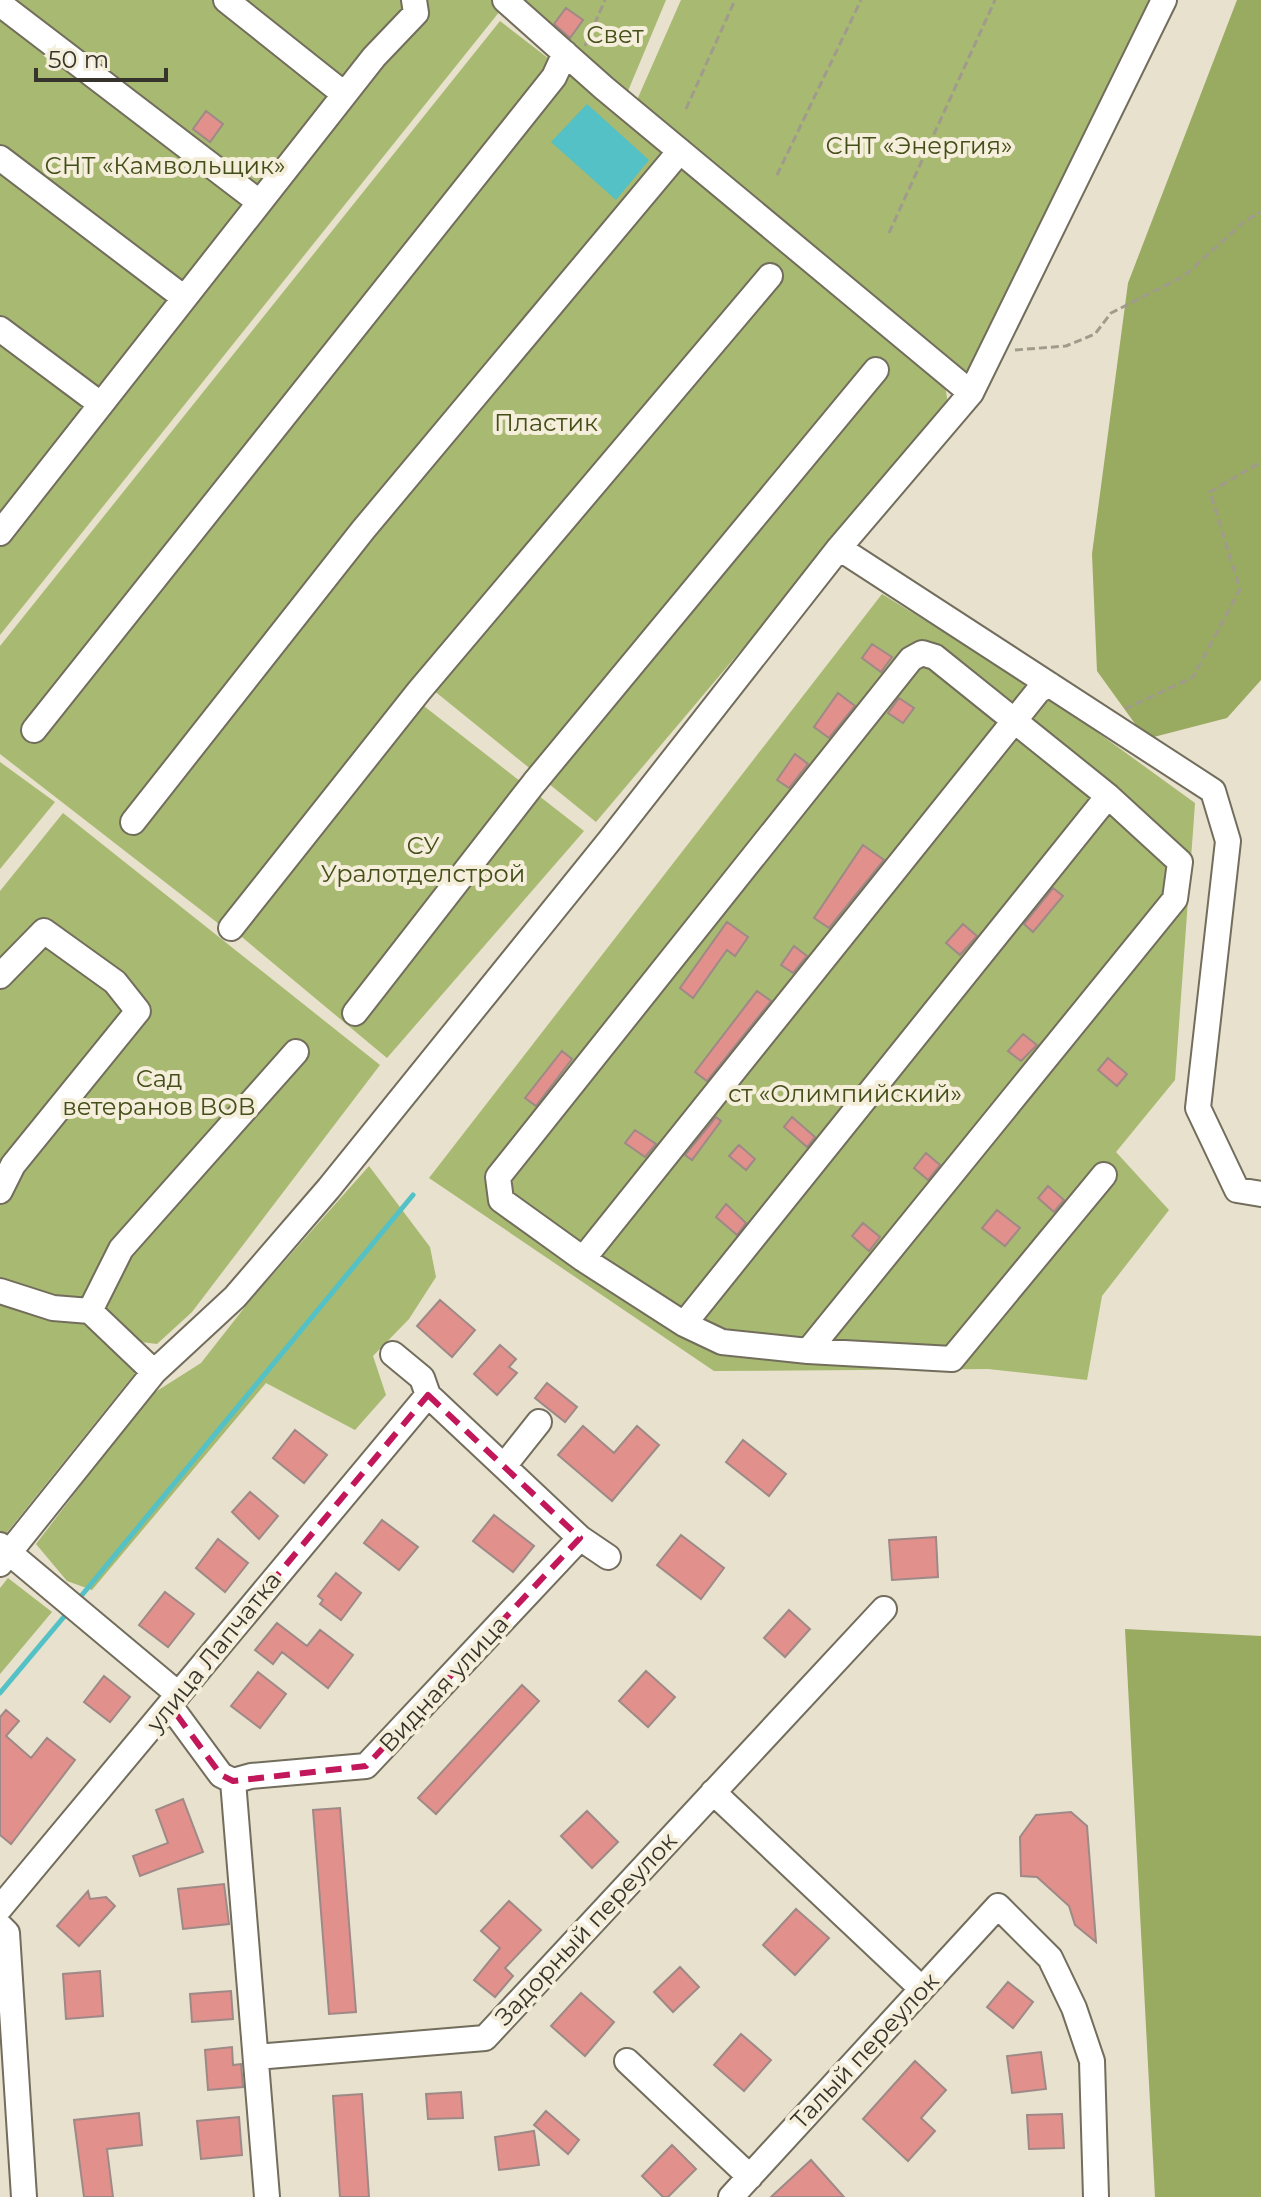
<svg xmlns="http://www.w3.org/2000/svg" width="1261" height="2197" viewBox="0 0 1261 2197" font-family="Montserrat,sans-serif">
	<style>
		.green { fill: #a8b971 }
		.forest { fill: #99aa61 }
		.water { fill: #53c1c5 }
		.lines { fill: none; stroke-linecap: round; stroke-linejoin: round }
		.stream { stroke: #53c1c5; stroke-width: 5 }
		.building { fill: #e1908c; stroke: #9e8987; stroke-width: 2 }
		.minor-casing { stroke: #726d5c; stroke-width: 28 }
		.path { stroke: #a09b8c; stroke-width: 3; stroke-dasharray: 8 4; stroke-linecap: butt }
		.minor { stroke: #fff; stroke-width: 24 }
		.marked { fill: none; stroke: #c2185b; stroke-width: 6; stroke-dasharray: 16 10; stroke-linejoin: round }
		.labels { text-anchor: middle; stroke-width: 8; stroke-linejoin: round; paint-order: stroke }
		.park-label { font-size: 24px; fill: #434e18; stroke: #f4eeda }
		.street-label { font-size: 24px; fill: #36342c; stroke: #f4eeda }
	</style>
	<rect width="100%" height="100%" fill="#e7e1cd"/>
	<path class="green" d="M 0,0 L 496,0 L 504,6 L 0,635 Z
		M 519,0 L 666,0 L 628,91 Z
		M 681,0 L 1150,0 L 978,373 L 963,375 L 637,100 Z
		M 500,21 L 627,119 L 944,378 L 948,405 L 596,822 L 422,681 L 219,924 L 0,754 L 0,646 Z
		M 882,594 L 1039,690 L 1195,803 L 1175,1080 L 1116,1152 L 1169,1210 L 1102,1296 L 1087,1380 L 988,1369 L 714,1371 L 429,1178 Z
		M 420,703 L 584,831 L 387,1058 L 231,928 Z
		M 0,762 L 55,802 L 0,869 Z
		M 63,813 L 380,1065 L 192,1312 L 157,1344 L 141,1342 L 108,1311 L 57,1299 L 0,1277 L 0,891 Z
		M 369,1166 L 430,1247 L 436,1277 L 409,1319 L 373,1356 L 386,1395 L 355,1430 L 266,1383 L 92,1590 L 67,1581 L 36,1544 L 149,1396 L 201,1363 L 252,1298 Z
		M 0,1301 L 91,1323 L 140,1367 L 0,1541 Z
		M 8,1578 L 52,1612 L 0,1674 L 0,1588 Z"/>
	<path class="forest" d="M 1237,0 L 1261,0 L 1261,680 L 1227,718 L 1146,739 L 1097,671 L 1092,554 L 1128,283 Z
		M 1125,1629 L 1261,1636 L 1261,2197 L 1155,2197 Z"/>
	<path class="water" d="M 587,104 L 649,160 L 616,200 L 551,142 Z"/>
	<g class="lines">
		<path class="stream" d="M 77,1601 L 413,1195
			M 0,1693 L 68,1612"/>
	</g>
	<path class="building" d="M 566,8 L 583,20 L 570,38 L 554,24 Z
		M 206,111 L 223,124 L 210,142 L 193,129 Z
		M 872,644 L 892,657 L 881,672 L 862,658 Z
		M 838,693 L 855,706 L 829,738 L 814,727 Z
		M 899,698 L 914,708 L 903,723 L 888,713 Z
		M 795,754 L 808,764 L 789,788 L 777,780 Z
		M 863,845 L 884,860 L 829,928 L 814,918 Z
		M 1053,888 L 1063,896 L 1033,932 L 1024,924 Z
		M 727,922 L 748,937 L 735,956 L 727,950 L 693,998 L 680,988 Z
		M 963,924 L 977,936 L 960,955 L 946,943 Z
		M 794,946 L 807,956 L 793,973 L 781,965 Z
		M 757,991 L 771,1001 L 707,1081 L 695,1072 Z
		M 1023,1034 L 1037,1045 L 1021,1061 L 1008,1051 Z
		M 562,1051 L 572,1059 L 536,1106 L 525,1098 Z
		M 1108,1058 L 1127,1074 L 1117,1086 L 1098,1070 Z
		M 716,1117 L 721,1121 L 692,1160 L 685,1155 Z
		M 792,1117 L 815,1137 L 807,1147 L 784,1127 Z
		M 635,1130 L 656,1144 L 645,1157 L 625,1143 Z
		M 739,1145 L 755,1159 L 746,1170 L 729,1156 Z
		M 926,1153 L 940,1165 L 928,1180 L 914,1168 Z
		M 1048,1186 L 1064,1200 L 1054,1212 L 1038,1198 Z
		M 726,1204 L 746,1223 L 737,1235 L 716,1217 Z
		M 997,1210 L 1020,1228 L 1005,1246 L 982,1228 Z
		M 863,1223 L 880,1237 L 869,1251 L 852,1236 Z
		M 440,1300 L 475,1330 L 452,1357 L 417,1326 Z
		M 500,1345 L 516,1359 L 509,1367 L 517,1373 L 497,1395 L 474,1374 Z
		M 547,1383 L 577,1407 L 565,1422 L 535,1398 Z
		M 583,1426 L 614,1453 L 637,1426 L 659,1445 L 612,1501 L 558,1455 Z
		M 295,1430 L 327,1455 L 304,1483 L 273,1458 Z
		M 743,1440 L 786,1474 L 769,1496 L 726,1462 Z
		M 250,1492 L 278,1516 L 259,1539 L 232,1512 Z
		M 494,1515 L 534,1546 L 513,1572 L 473,1541 Z
		M 382,1520 L 418,1547 L 399,1570 L 364,1543 Z
		M 681,1535 L 724,1568 L 701,1599 L 657,1565 Z
		M 936,1537 L 938,1577 L 892,1580 L 889,1540 Z
		M 218,1539 L 248,1563 L 225,1592 L 196,1568 Z
		M 336,1573 L 361,1593 L 341,1620 L 320,1604 L 323,1600 L 318,1596 Z
		M 165,1592 L 194,1614 L 168,1647 L 139,1625 Z
		M 789,1610 L 810,1629 L 785,1657 L 764,1638 Z
		M 277,1623 L 307,1646 L 320,1630 L 353,1655 L 328,1688 L 282,1652 L 273,1664 L 255,1650 Z
		M 646,1671 L 675,1697 L 648,1727 L 619,1701 Z
		M 258,1672 L 286,1694 L 260,1728 L 231,1706 Z
		M 104,1676 L 130,1697 L 110,1722 L 84,1702 Z
		M 522,1685 L 539,1701 L 436,1814 L 418,1798 Z
		M 6,1710 L 19,1721 L 6,1736 L 31,1758 L 47,1738 L 75,1760 L 11,1844 L 0,1835 L 0,1717 Z
		M 183,1799 L 203,1852 L 140,1876 L 133,1856 L 168,1843 L 156,1810 Z
		M 340,1808 L 356,2012 L 329,2014 L 313,1810 Z
		M 587,1811 L 618,1842 L 592,1868 L 561,1836 Z
		M 1071,1812 L 1087,1826 L 1096,1942 L 1075,1925 L 1069,1906 L 1037,1877 L 1021,1876 L 1020,1837 L 1036,1815 Z
		M 224,1884 L 229,1924 L 183,1929 L 178,1889 Z
		M 88,1891 L 90,1899 L 106,1897 L 115,1906 L 79,1946 L 57,1926 Z
		M 509,1901 L 541,1930 L 505,1968 L 513,1976 L 495,1997 L 474,1980 L 500,1948 L 481,1931 Z
		M 796,1909 L 829,1938 L 795,1975 L 763,1945 Z
		M 680,1967 L 699,1987 L 673,2012 L 654,1992 Z
		M 100,1971 L 103,2016 L 66,2019 L 63,1974 Z
		M 1008,1982 L 1033,2002 L 1013,2028 L 987,2007 Z
		M 231,1991 L 233,2019 L 192,2022 L 190,1994 Z
		M 581,1993 L 614,2022 L 585,2056 L 551,2026 Z
		M 741,2034 L 771,2060 L 744,2091 L 714,2065 Z
		M 232,2047 L 233,2065 L 241,2064 L 243,2087 L 208,2090 L 205,2050 Z
		M 1041,2052 L 1046,2089 L 1012,2093 L 1007,2056 Z
		M 915,2061 L 946,2090 L 921,2118 L 935,2131 L 908,2161 L 863,2119 Z
		M 461,2092 L 463,2118 L 428,2119 L 426,2094 Z
		M 362,2094 L 369,2197 L 340,2197 L 333,2096 Z
		M 546,2111 L 579,2140 L 568,2154 L 534,2125 Z
		M 139,2113 L 142,2145 L 107,2149 L 113,2197 L 84,2197 L 74,2120 Z
		M 1062,2114 L 1064,2148 L 1029,2149 L 1027,2115 Z
		M 239,2117 L 242,2155 L 201,2159 L 197,2121 Z
		M 534,2131 L 539,2165 L 499,2170 L 495,2137 Z
		M 672,2145 L 696,2169 L 668,2197 L 663,2197 L 642,2176 Z
		M 811,2160 L 844,2197 L 771,2197 Z"/>
	<g class="lines">
		<defs>
			<path id="minor" d="M 226,0 L 344,94
				M 505,0 L 604,88 L 971,393
				M 0,4 L 259,202
				M 0,158 L 183,297
				M 0,329 L 99,403
				M 0,533 L 374,57 L 416,13 L 414,0
				M 839,548 L 1213,791 L 1228,841 L 1198,1108 L 1237,1190 L 1261,1194
				M 922,653 L 935,657 L 1108,796 L 1180,862 L 1175,899 L 808,1351 L 722,1342 L 684,1324 L 583,1259 L 501,1200 L 498,1177 L 911,659 Z
				M 34,730 L 554,77 L 565,53
				M 133,822 L 363,530 L 680,151
				M 231,928 L 419,691 L 770,276
				M 0,976 L 44,931 L 115,982 L 138,1011 L 13,1165 L 0,1191
				M 355,1013 L 534,783 L 876,370
				M 583,1259 L 1039,690 L 1050,685
				M 0,1291 L 53,1308 L 90,1311 L 154,1372
				M 90,1311 L 121,1249 L 296,1052
				M 684,1324 L 1108,796
				M 808,1351 L 952,1359 L 1104,1175
				M 393,1354 L 422,1378 L 428,1395 L 580,1538 L 608,1557
				M 504,1466 L 539,1422
				M 0,1545 L 178,1694
				M 0,1564 L 154,1372 L 235,1297 L 329,1188 L 610,840 L 839,548 L 971,393 L 1164,0
				M 171,1707 L 221,1775 L 233,1781 L 267,2197
				M 233,1781 L 251,1776 L 366,1766 L 580,1538
				M 713,1792 L 922,1989
				M 0,1908 L 428,1395
				M 0,1926 L 7,1933 L 24,2197
				M 256,2057 L 485,2038 L 884,1609
				M 627,2061 L 750,2177
				M 731,2197 L 998,1906 L 1050,1958 L 1074,2008 L 1092,2061 L 1096,2197"/>
		</defs>
		<use href="#minor" class="minor-casing"/>
		<path class="path" d="M 585,46 L 605,0
			M 686,109 L 735,0
			M 777,175 L 861,0
			M 889,233 L 995,0
			M 1015,350 L 1066,346 L 1095,334 L 1111,313 L 1184,276 L 1246,220 L 1261,212
			M 1125,709 L 1193,677 L 1240,589 L 1210,492 L 1261,462"/>
		<use href="#minor" class="minor"/>
	</g>
	<path class="marked" d="M 428,1395 L 580,1538 L 366,1766 L 233,1781 L 221,1775 L 171,1707 L 178,1694 Z"/>
	<g class="labels">
		<g class="park-label">
			<text x="615" y="43">Свет</text>
			<text x="919" y="154">СНТ «Энергия»</text>
			<text x="165" y="174">СНТ «Камвольщик»</text>
			<text x="546" y="431">Пластик</text>
			<text x="423" y="854">СУ<tspan x="423" dy="28">Уралотделстрой</tspan></text>
			<text x="159" y="1087">Сад<tspan x="159" dy="28">ветеранов ВОВ</tspan></text>
			<text x="845" y="1102">ст «Олимпийский»</text>
		</g>
		<g class="street-label">
			<text transform="translate(214 1652) rotate(-51)" y="8">улица Лапчатка</text>
			<text transform="translate(444 1684) rotate(-47)" y="8">Видная улица</text>
			<text transform="translate(586 1929) rotate(-47)" y="8">Задорный переулок</text>
			<text transform="translate(865 2051) rotate(-47)" y="8">Талый переулок</text>
		</g>
	</g>
	<path d="M36 68v12h130v-12" fill="none" stroke="#36342c" stroke-width="4"/>
	<text x="48" y="68" font-size="24" fill="#36342c" stroke="#f4eeda" stroke-width="6" paint-order="stroke">50 m</text>
</svg>
